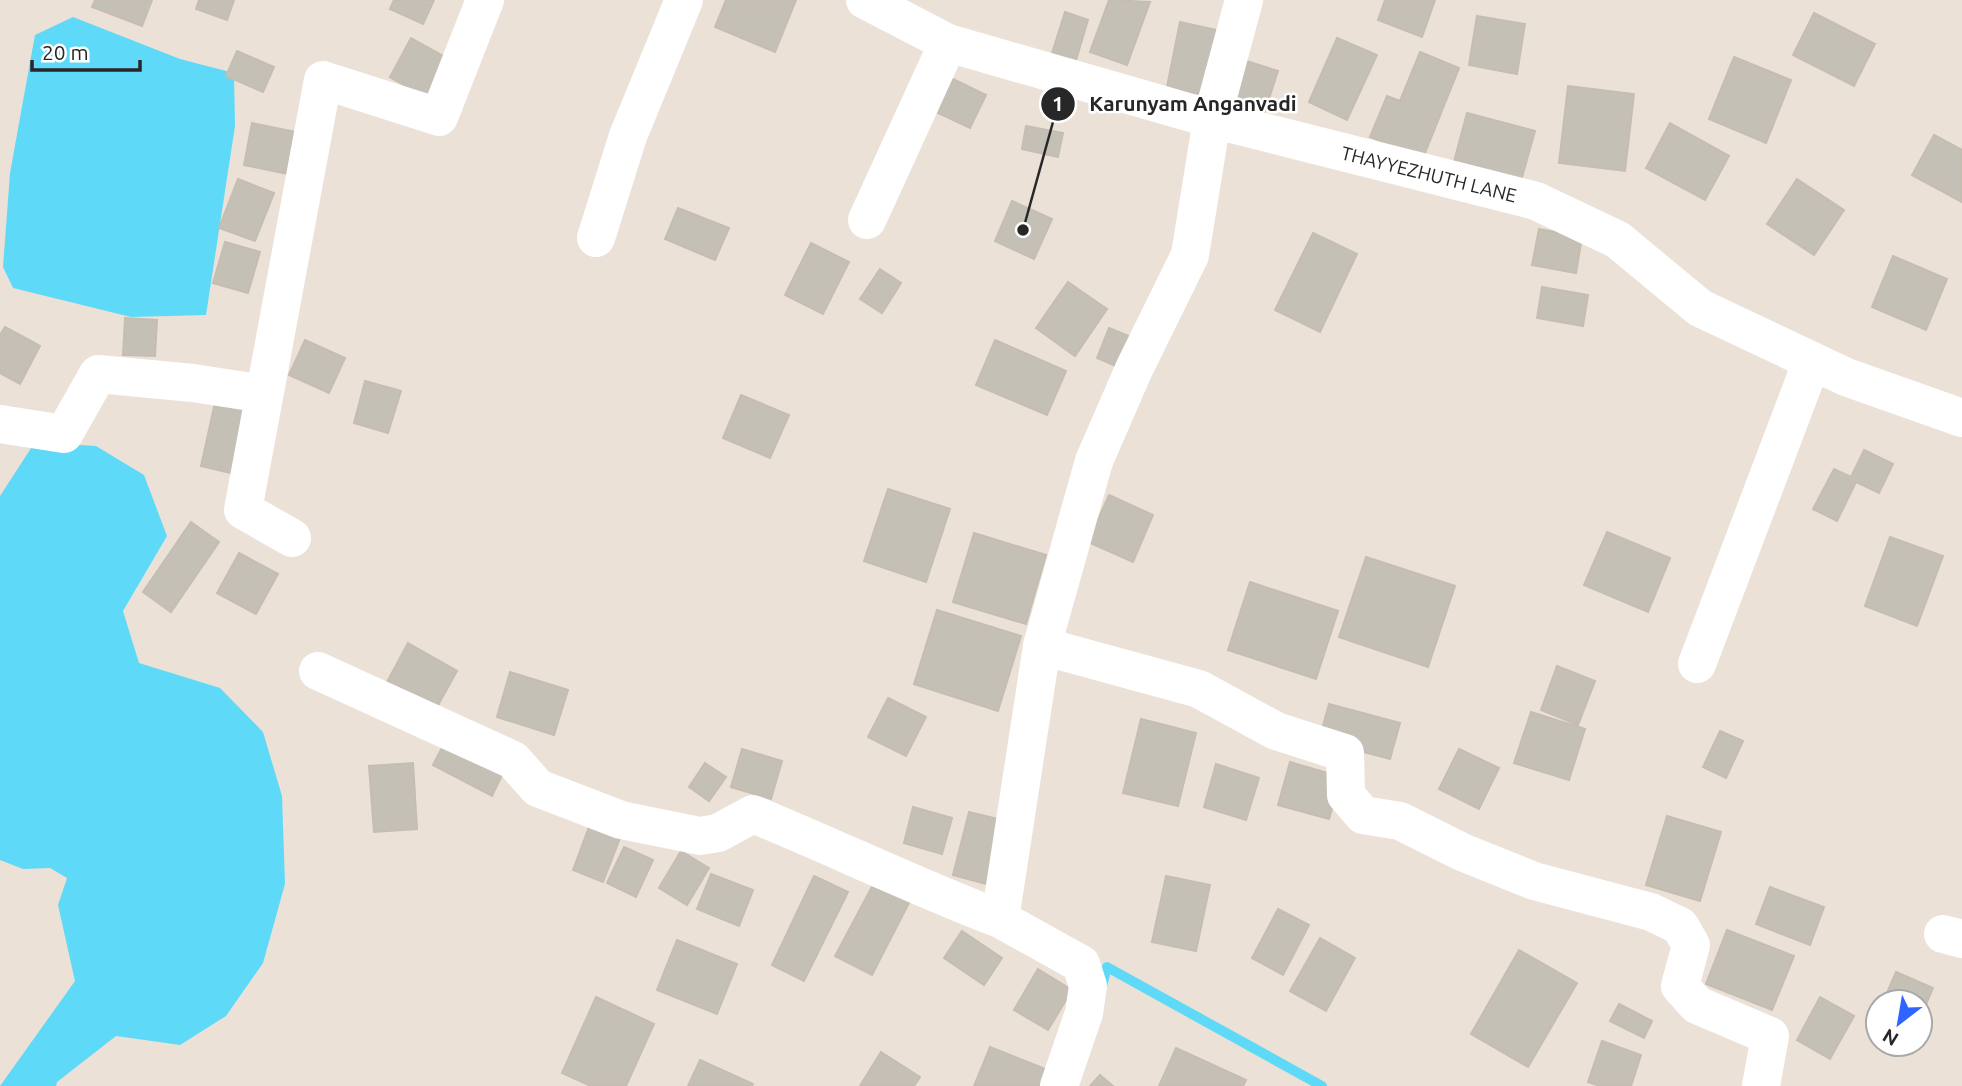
<svg xmlns="http://www.w3.org/2000/svg" width="1962" height="1086" viewBox="0 0 1962 1086" font-family="Ubuntu,sans-serif">
	<style>
		.water { fill: #5fd9f8 }
		.lines { fill: none; stroke-linecap: round; stroke-linejoin: round }
		.stream { stroke: #5fd9f8; stroke-width: 10 }
		.building { fill: #c5c0b6; stroke: #c6bdb1; stroke-width: 2 }
		.minor { stroke: #fff; stroke-width: 38 }
		.labels { text-anchor: middle; stroke-width: 5; stroke-linejoin: round; paint-order: stroke }
		.street-label { font-size: 19px; fill: #272727; stroke: #fff }
		.leader { fill: none; stroke: #272727; stroke-width: 2.5 }
		.callout-dot { fill: #272727; stroke: #fff; stroke-width: 2.5 }
		.mark-label { font-size: 21px; text-anchor: middle; font-weight: bold; fill: #fff }
		.callout-label { font-size: 21px; text-anchor: middle; font-weight: bold; fill: #272727; stroke: #fff; stroke-width: 5; stroke-linejoin: round; paint-order: stroke }
	</style>
	<rect width="100%" height="100%" fill="#ece1d7"/>
	<path class="water" d="M 73,17 L 180,59 L 234,73 L 235,126 L 206,315 L 131,317 L 13,288 L 3,267 L 10,173 L 35,35 Z
		M 35,442 L 96,446 L 144,475 L 167,536 L 123,611 L 139,663 L 220,688 L 263,732 L 282,796 L 285,884 L 263,963 L 226,1016 L 180,1045 L 116,1036 L 57,1082 L 56,1086 L 0,1086 L 75,981 L 58,905 L 67,878 L 50,868 L 23,869 L 0,860 L 0,496 Z"/>
	<g class="lines">
		<path class="stream" d="M 1102,986 L 1107,967 L 1322,1086"/>
	</g>
	<path class="building" d="M 95,0 L 152,0 L 142,26 L 92,7 Z
		M 199,0 L 234,0 L 227,20 L 196,9 Z
		M 394,0 L 434,0 L 423,24 L 390,9 Z
		M 726,0 L 796,0 L 775,52 L 715,27 Z
		M 1109,0 L 1150,2 L 1127,65 L 1090,52 Z
		M 1385,0 L 1435,0 L 1422,37 L 1378,20 Z
		M 1065,12 L 1088,20 L 1076,60 L 1052,53 Z
		M 1814,13 L 1875,44 L 1854,86 L 1793,55 Z
		M 1477,16 L 1525,24 L 1517,74 L 1469,65 Z
		M 1180,22 L 1221,31 L 1207,96 L 1167,87 Z
		M 411,38 L 454,62 L 432,101 L 390,77 Z
		M 1337,38 L 1377,55 L 1347,120 L 1309,102 Z
		M 237,51 L 274,67 L 263,92 L 226,76 Z
		M 1420,52 L 1459,68 L 1423,158 L 1370,137 L 1387,96 L 1400,101 Z
		M 1734,57 L 1791,80 L 1766,143 L 1709,119 Z
		M 1237,58 L 1278,71 L 1263,117 L 1222,103 Z
		M 953,79 L 986,95 L 970,128 L 936,112 Z
		M 1568,86 L 1634,94 L 1625,171 L 1559,163 Z
		M 1467,113 L 1535,131 L 1519,188 L 1452,169 Z
		M 252,123 L 296,132 L 288,174 L 244,165 Z
		M 1670,123 L 1729,156 L 1705,200 L 1646,168 Z
		M 1026,126 L 1063,133 L 1058,157 L 1022,149 Z
		M 1934,135 L 1962,150 L 1962,202 L 1912,175 Z
		M 238,179 L 274,193 L 255,241 L 219,228 Z
		M 1797,179 L 1844,210 L 1814,255 L 1767,224 Z
		M 1012,201 L 1052,219 L 1034,259 L 995,241 Z
		M 678,208 L 729,228 L 715,260 L 665,239 Z
		M 1539,229 L 1582,237 L 1576,273 L 1532,265 Z
		M 1313,233 L 1357,254 L 1320,332 L 1275,310 Z
		M 225,242 L 260,252 L 248,293 L 213,283 Z
		M 811,243 L 849,262 L 823,314 L 785,295 Z
		M 1893,256 L 1947,279 L 1926,330 L 1872,307 Z
		M 880,269 L 901,283 L 882,313 L 860,299 Z
		M 1068,282 L 1107,309 L 1075,356 L 1036,328 Z
		M 1542,287 L 1588,295 L 1583,326 L 1537,318 Z
		M 125,318 L 157,320 L 155,356 L 123,355 Z
		M 5,327 L 40,346 L 20,384 L 0,373 L 0,335 Z
		M 1109,328 L 1131,337 L 1118,367 L 1097,358 Z
		M 305,340 L 345,358 L 329,393 L 289,375 Z
		M 995,340 L 1066,371 L 1047,415 L 976,385 Z
		M 365,381 L 401,391 L 388,433 L 354,423 Z
		M 741,395 L 789,415 L 770,458 L 723,438 Z
		M 216,398 L 255,407 L 239,475 L 201,466 Z
		M 1864,450 L 1893,464 L 1879,493 L 1856,482 L 1837,521 L 1813,509 L 1834,469 L 1851,477 Z
		M 888,489 L 950,509 L 926,582 L 864,561 Z
		M 1109,495 L 1153,515 L 1133,562 L 1088,542 Z
		M 191,522 L 219,542 L 171,612 L 143,592 Z
		M 1607,532 L 1670,558 L 1648,612 L 1584,585 Z
		M 974,533 L 1046,555 L 1026,624 L 953,602 Z
		M 1890,537 L 1943,556 L 1917,626 L 1865,606 Z
		M 239,553 L 278,574 L 256,614 L 217,593 Z
		M 1366,557 L 1455,586 L 1428,667 L 1339,637 Z
		M 1250,582 L 1338,611 L 1316,679 L 1228,650 Z
		M 937,610 L 1021,636 L 998,711 L 914,684 Z
		M 408,643 L 457,671 L 436,709 L 387,682 Z
		M 1557,666 L 1595,681 L 1578,725 L 1541,710 Z
		M 510,672 L 568,690 L 554,735 L 497,717 Z
		M 888,698 L 926,717 L 906,756 L 868,737 Z
		M 1329,704 L 1400,723 L 1390,759 L 1319,740 Z
		M 1531,712 L 1585,729 L 1569,780 L 1514,763 Z
		M 1141,719 L 1196,733 L 1178,806 L 1123,793 Z
		M 1720,731 L 1743,741 L 1726,778 L 1703,767 Z
		M 449,734 L 507,765 L 492,796 L 433,765 Z
		M 742,749 L 782,761 L 771,799 L 731,787 Z
		M 1459,749 L 1499,768 L 1479,809 L 1439,789 Z
		M 1290,762 L 1341,777 L 1329,819 L 1278,805 Z
		M 413,763 L 417,829 L 374,832 L 369,766 Z
		M 705,763 L 726,777 L 709,801 L 689,787 Z
		M 1216,764 L 1259,778 L 1246,820 L 1204,807 Z
		M 913,807 L 952,818 L 942,854 L 904,843 Z
		M 969,812 L 1006,821 L 990,885 L 953,875 Z
		M 1667,816 L 1721,832 L 1700,901 L 1646,885 Z
		M 589,827 L 620,838 L 603,882 L 573,870 Z
		M 624,847 L 653,860 L 636,897 L 607,883 Z
		M 681,851 L 709,868 L 687,905 L 659,888 Z
		M 711,874 L 753,890 L 739,926 L 697,909 Z
		M 814,876 L 848,892 L 804,981 L 772,965 Z
		M 1166,876 L 1210,885 L 1196,951 L 1152,942 Z
		M 874,883 L 910,901 L 872,975 L 835,956 Z
		M 1770,887 L 1824,907 L 1810,945 L 1756,924 Z
		M 1278,909 L 1309,925 L 1283,975 L 1252,958 Z
		M 1727,930 L 1794,956 L 1772,1010 L 1706,984 Z
		M 962,931 L 1002,958 L 984,985 L 944,958 Z
		M 1320,938 L 1355,958 L 1326,1011 L 1290,991 Z
		M 677,940 L 737,964 L 717,1014 L 657,990 Z
		M 1519,950 L 1577,983 L 1528,1067 L 1471,1034 Z
		M 1038,969 L 1072,990 L 1048,1030 L 1014,1010 Z
		M 1896,972 L 1933,988 L 1920,1018 L 1920,1002 L 1883,1002 Z
		M 596,997 L 654,1024 L 626,1086 L 591,1086 L 562,1073 Z
		M 1820,997 L 1854,1016 L 1830,1059 L 1797,1040 Z
		M 1619,1004 L 1652,1021 L 1644,1038 L 1610,1021 Z
		M 1602,1041 L 1641,1055 L 1631,1086 L 1600,1086 L 1588,1082 Z
		M 990,1047 L 1058,1074 L 1053,1086 L 974,1086 Z
		M 1176,1048 L 1246,1080 L 1243,1086 L 1159,1086 Z
		M 881,1052 L 920,1077 L 914,1086 L 860,1086 Z
		M 700,1060 L 753,1084 L 752,1086 L 688,1086 Z
		M 1100,1075 L 1113,1086 L 1090,1086 Z"/>
	<g class="lines">
		<path class="minor" d="M 865,0 L 948,43 L 1212,119 L 1536,201 L 1618,240 L 1700,308 L 1846,377 L 1962,418
			M 867,220 L 948,43
			M 596,238 L 628,136 L 684,0
			M 0,424 L 64,434 L 98,374 L 193,383 L 264,394
			M 292,538 L 243,510 L 323,80 L 439,117 L 485,0
			M 1042,646 L 1199,689 L 1276,731 L 1345,753 L 1346,795 L 1363,815 L 1400,821 L 1462,852 L 1534,881 L 1651,912 L 1680,926 L 1691,945 L 1680,986 L 1697,1005 L 1770,1036 L 1761,1086
			M 1697,664 L 1812,361
			M 318,671 L 513,760 L 538,788 L 621,820 L 700,836 L 718,833 L 753,814 C 836,848 916,887 1000,919
			M 1943,934 L 1962,939
			M 1059,1086 L 1084,1013 L 1088,986 L 1081,964 L 1000,919 L 1042,646 L 1094,461 L 1134,369 L 1190,255 L 1212,119 L 1244,0"/>
	</g>
	<g class="labels">
		<g class="street-label">
			<text transform="translate(1429 174) rotate(14)" y="7">THAYYEZHUTH LANE</text>
		</g>
	</g>
	<path class="leader" d="M1023 230L1058 104"/>
	<g class="callout-dot">
		<circle cx="1023" cy="230" r="7"/>
		<circle cx="1058" cy="104" r="18"/>
	</g>
	<g class="mark-label">
		<text x="1058" y="111">1</text>
	</g>
	<g class="callout-label">
		<text x="1193" y="111">Karunyam Anganvadi</text>
	</g>
	<g transform="translate(1899 1023) rotate(211)"><circle r="33" fill="#ffffff" stroke="#a9a9a9" stroke-width="2"/>
	<path d="M0-5L12 26L0 18L-12 26Z" fill="#3064ff"/>
	<text y="-10" font-size="19" font-weight="bold" text-anchor="middle" fill="#272727">N</text>
	</g>
	<path d="M32 60v10h108v-10" fill="none" stroke="#272727" stroke-width="3.5"/>
	<text x="42" y="60" font-size="21" fill="#272727" stroke="#ffffff" stroke-width="5" paint-order="stroke">20 m</text>
</svg>
